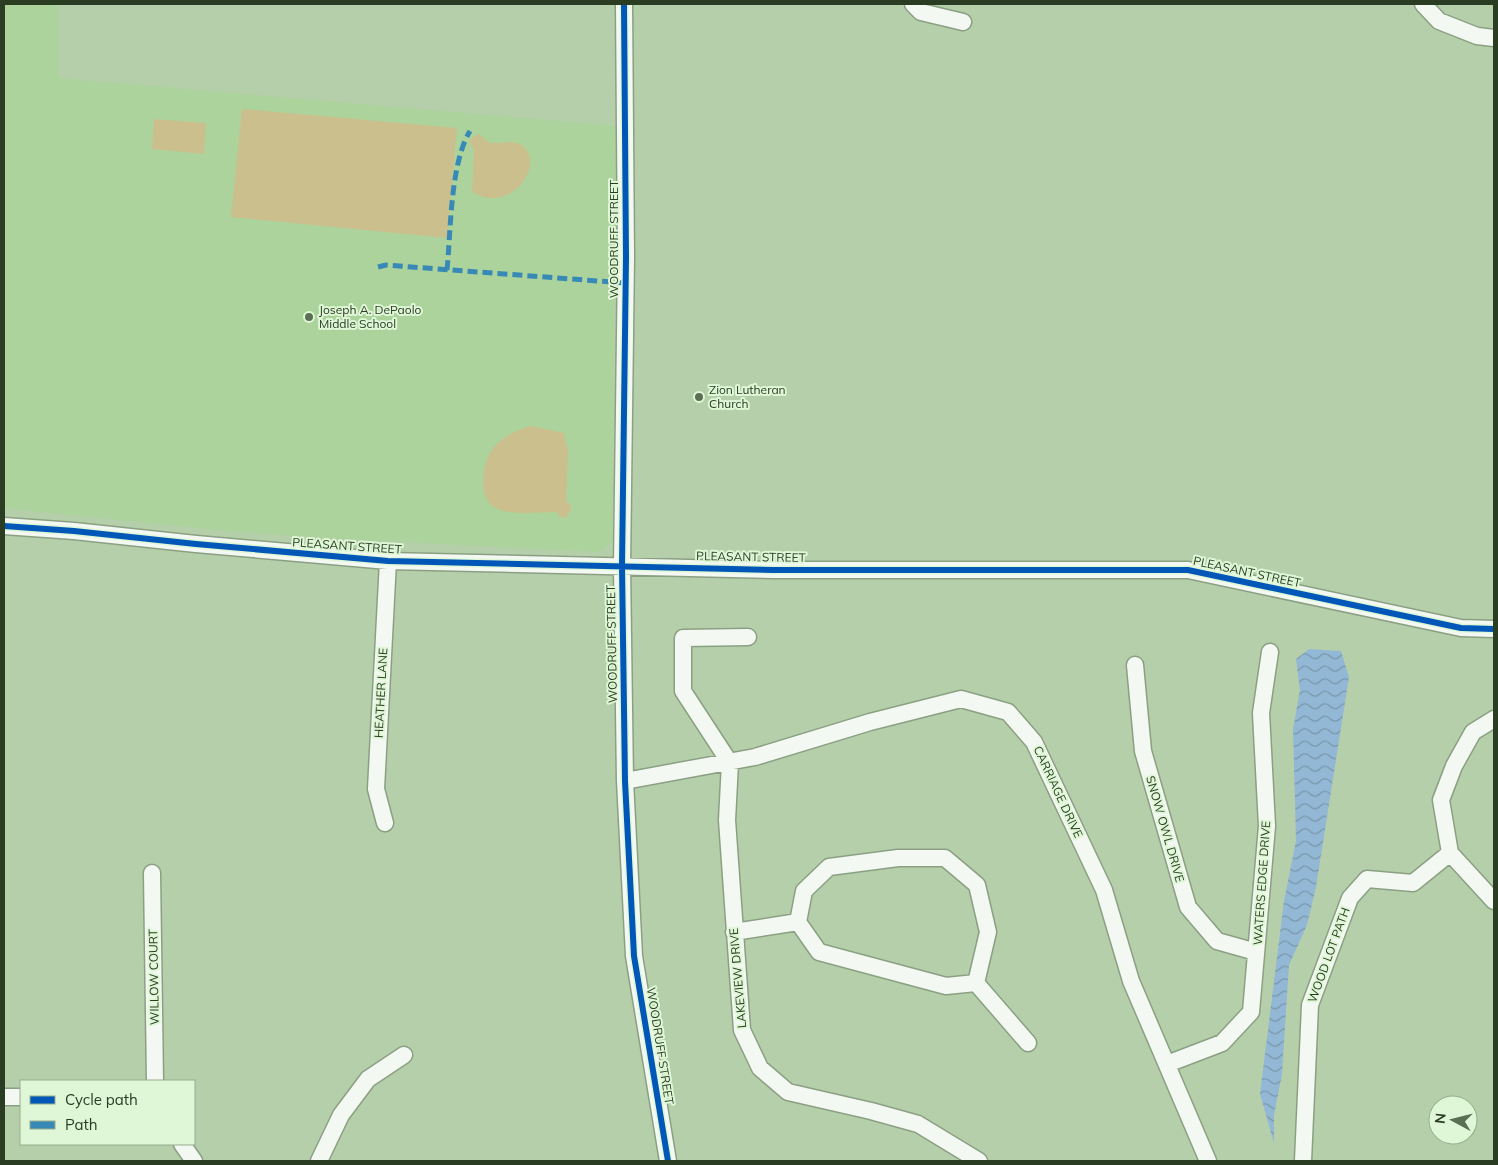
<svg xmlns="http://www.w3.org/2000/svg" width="1498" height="1165" viewBox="0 0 1498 1165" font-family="Mulish,sans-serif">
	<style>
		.built { fill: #abd39b }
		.grass { fill: #cbc08d }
		.water { fill: url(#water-waves) }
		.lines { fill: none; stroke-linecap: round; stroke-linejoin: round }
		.minor-casing { stroke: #8ba083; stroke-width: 19 }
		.minor { stroke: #f4f8f2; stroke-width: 16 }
		.quiet { stroke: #3989b6; stroke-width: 5; stroke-dasharray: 10 5; stroke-linecap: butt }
		.cycleway-casing { stroke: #dff7d6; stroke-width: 9 }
		.cycleway { stroke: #0057b8; stroke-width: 6 }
		.poi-dot { fill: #5b7053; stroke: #dff7d6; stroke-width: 2 }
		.labels { text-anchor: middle; stroke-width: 4; stroke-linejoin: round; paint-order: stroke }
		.street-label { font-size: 12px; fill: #2a3d23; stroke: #dff7d6 }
		.poi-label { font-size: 12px; fill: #2a3d23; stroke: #dff7d6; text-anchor: start }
	</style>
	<defs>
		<pattern id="water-waves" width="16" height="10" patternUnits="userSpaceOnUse" patternTransform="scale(1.25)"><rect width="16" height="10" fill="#93b8d5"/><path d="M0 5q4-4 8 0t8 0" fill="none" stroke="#7897ac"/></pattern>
	</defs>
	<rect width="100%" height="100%" fill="#b5cfab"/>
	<path class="built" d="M 4,4 L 57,4 L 58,78 L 616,126 L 612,542 L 598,552 L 338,539 L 227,531 L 4,508 Z"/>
	<path class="grass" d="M 242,109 L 457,128 L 447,238 L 231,217 Z
		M 154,119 L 206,123 L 204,154 L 152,149 Z
		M 478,134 C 483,135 483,139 487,141 C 497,147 514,137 524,147 C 546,167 506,217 472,191 L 474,151 L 469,140 Z
		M 531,426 L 564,433 L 568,451 L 566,502 L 570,504 L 571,510 L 565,518 L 559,516 L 557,512 C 539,512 512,516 496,508 C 476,498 482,460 495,446 C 505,435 517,430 531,426 Z"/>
	<path class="water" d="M 1309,649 L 1341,651 L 1349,677 L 1316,887 L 1307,925 L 1289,965 L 1282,1074 L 1274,1115 L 1274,1143 L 1260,1094 L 1284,901 L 1296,841 L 1293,729 L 1300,690 L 1296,659 Z"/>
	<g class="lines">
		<defs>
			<path id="minor" d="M 624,4 L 626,257 L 622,566 L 625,781 L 634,956 L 668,1161
				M 913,4 L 921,12 L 963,22
				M 1423,4 L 1439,21 L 1477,36 L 1494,38
				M 4,526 L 74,531 L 196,544 L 388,561 L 773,570 L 1188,570 L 1461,628 L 1494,629
				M 748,637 L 683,638 L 683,691 L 730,763 L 727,820 L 742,1030 L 760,1068 L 788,1092 L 871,1111 L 918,1124 L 979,1161
				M 1135,665 L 1143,751 L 1188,907 L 1217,941 L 1256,952
				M 1494,719 L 1473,732 L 1454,766 L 1441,800 L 1450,853 L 1494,901
				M 625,781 L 755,757 L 870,722 L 961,699 L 1008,712 L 1034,742 L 1104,890 L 1131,981 L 1208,1161
				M 385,823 L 376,789 L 388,561
				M 898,858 L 945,858 L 977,885 L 988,932 L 976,983 L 946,986 L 819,952 L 798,922 L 804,891 L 829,867 Z
				M 152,873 L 155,1081
				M 734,932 L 798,922
				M 976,983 L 1028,1043
				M 1167,1064 L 1222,1043 L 1251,1012 L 1267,826 L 1261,713 L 1270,652
				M 4,1097 L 21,1097
				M 182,1144 L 194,1161
				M 319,1161 L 341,1115 L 368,1079 L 404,1055
				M 1303,1161 L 1310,1005 L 1350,898 L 1367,879 L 1413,883 L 1450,853"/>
		</defs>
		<use href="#minor" class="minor-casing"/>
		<use href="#minor" class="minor"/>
		<path class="quiet" d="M 378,267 L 386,265 L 625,283
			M 447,270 C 451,230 450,164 470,131"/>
		<defs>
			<path id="cycleway" d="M 624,4 L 626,257 L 622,566 L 625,781 L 634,956 L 668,1161
				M 4,526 L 74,531 L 196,544 L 388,561 L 773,570 L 1188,570 L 1461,628 L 1494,629"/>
		</defs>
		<use href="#cycleway" class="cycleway-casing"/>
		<use href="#cycleway" class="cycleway"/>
	</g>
	<g class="poi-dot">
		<circle cx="309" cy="317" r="5"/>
		<circle cx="699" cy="397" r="5"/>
	</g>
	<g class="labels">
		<g class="street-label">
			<text transform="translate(614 239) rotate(-90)" y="4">WOODRUFF STREET</text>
			<text transform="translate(347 546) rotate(4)" y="4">PLEASANT STREET</text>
			<text transform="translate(751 557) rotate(1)" y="4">PLEASANT STREET</text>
			<text transform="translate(1247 572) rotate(12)" y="4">PLEASANT STREET</text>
			<text transform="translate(612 644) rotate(-91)" y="4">WOODRUFF STREET</text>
			<text transform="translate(381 693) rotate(-87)" y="4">HEATHER LANE</text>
			<text transform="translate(1058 792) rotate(65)" y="4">CARRIAGE DRIVE</text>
			<text transform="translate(1165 829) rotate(74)" y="4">SNOW OWL DRIVE</text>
			<text transform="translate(1262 883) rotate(-86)" y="4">WATERS EDGE DRIVE</text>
			<text transform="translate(1329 955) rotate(-70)" y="4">WOOD LOT PATH</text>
			<text transform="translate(154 977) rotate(-91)" y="4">WILLOW COURT</text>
			<text transform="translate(738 978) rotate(-95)" y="4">LAKEVIEW DRIVE</text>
			<text transform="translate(660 1046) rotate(81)" y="4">WOODRUFF STREET</text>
		</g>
		<g class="poi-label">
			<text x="319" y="314">Joseph A. DePaolo<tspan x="319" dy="14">Middle School</tspan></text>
			<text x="709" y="394">Zion Lutheran<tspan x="709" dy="14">Church</tspan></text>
		</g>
	</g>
	<rect width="1498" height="1165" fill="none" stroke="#2a3d23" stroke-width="10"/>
	<rect x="20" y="1080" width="175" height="65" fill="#dff7d6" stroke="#97ad8e"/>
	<rect x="30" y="1096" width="25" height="8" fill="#0057b8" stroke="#97ad8e"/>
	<text x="65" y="1105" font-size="15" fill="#2a3d23">Cycle path</text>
	<rect x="30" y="1121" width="25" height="8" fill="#3989b6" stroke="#97ad8e"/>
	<text x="65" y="1130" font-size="15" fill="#2a3d23">Path</text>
	<g transform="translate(1453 1120) rotate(277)"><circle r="24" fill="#dff7d6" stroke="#97ad8e"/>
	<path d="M0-4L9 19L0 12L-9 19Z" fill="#5b7053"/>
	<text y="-8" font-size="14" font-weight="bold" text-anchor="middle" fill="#2a3d23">N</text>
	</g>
</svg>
